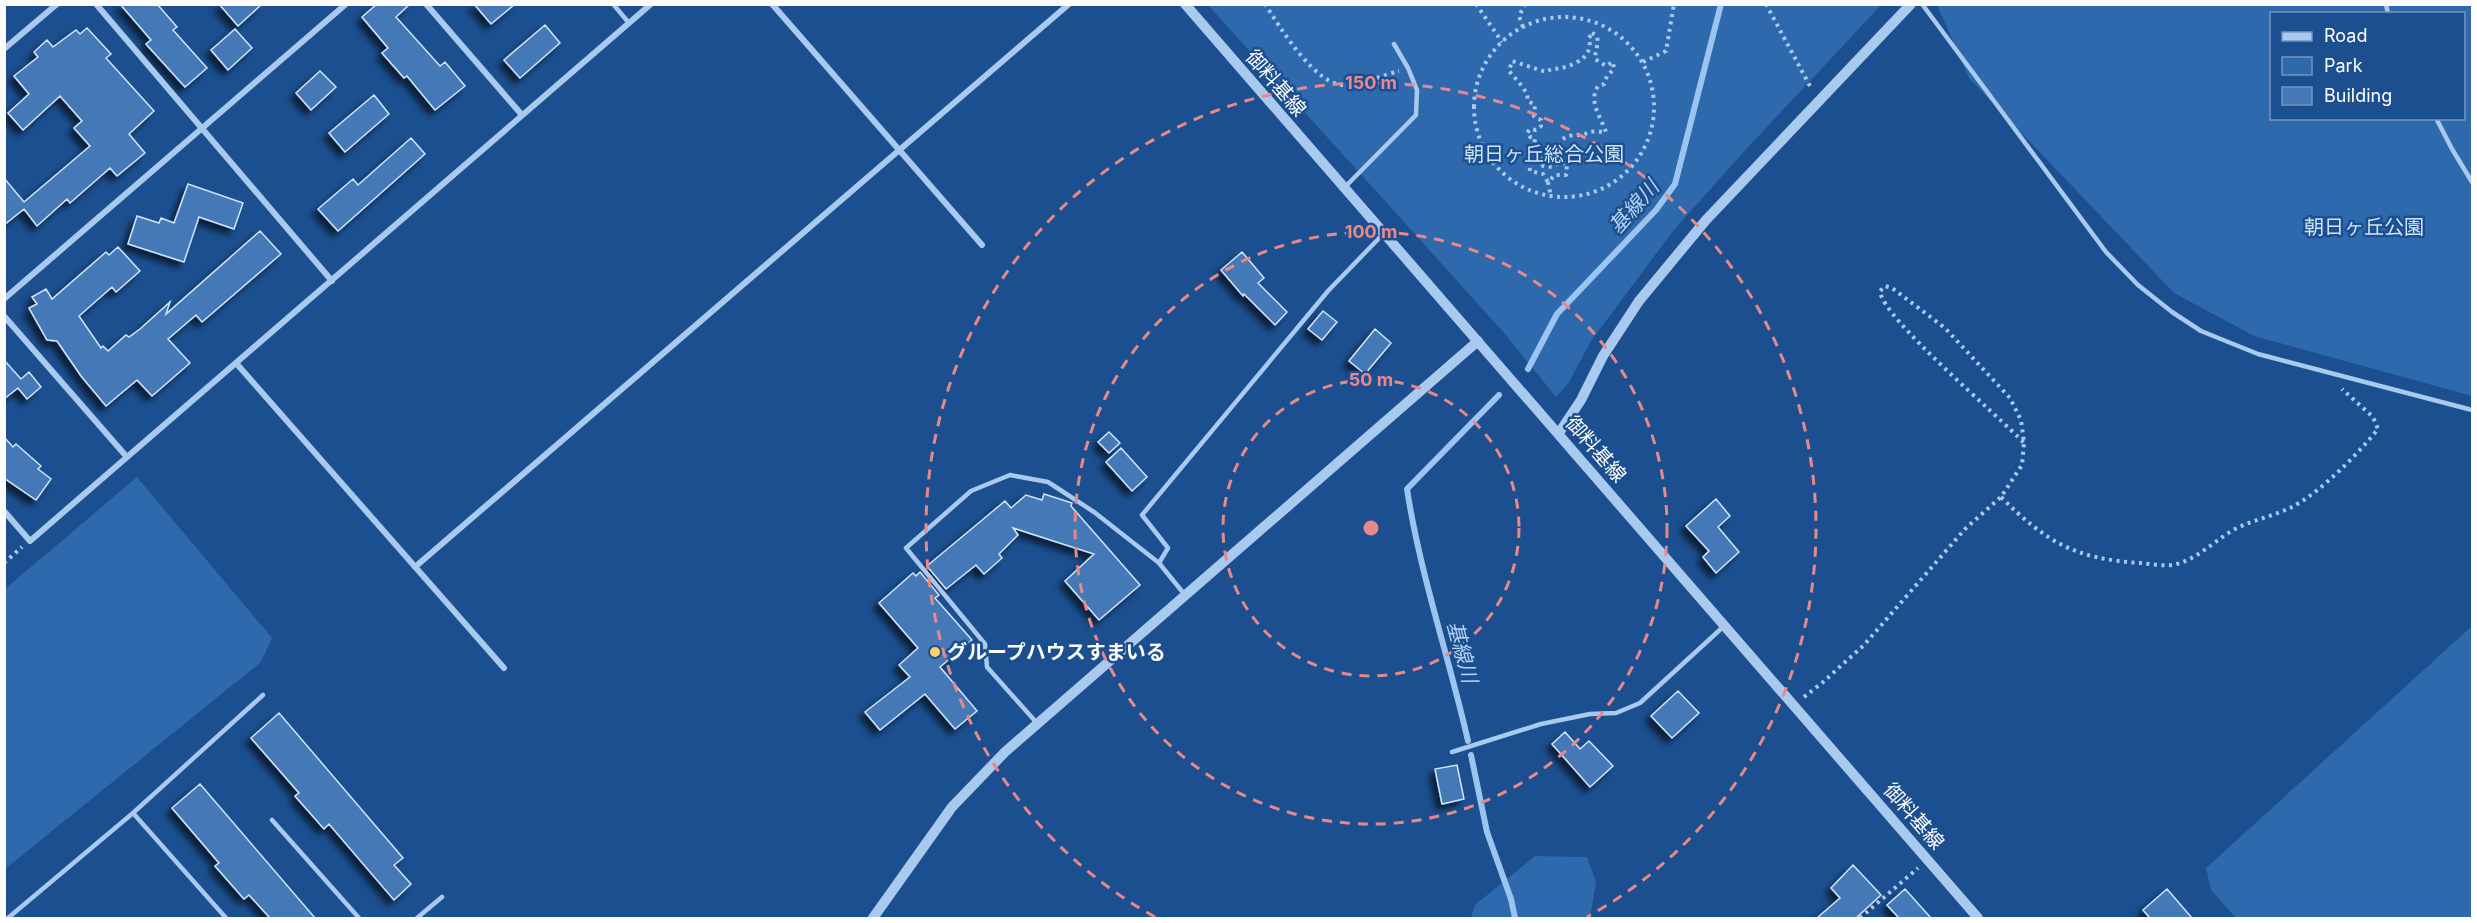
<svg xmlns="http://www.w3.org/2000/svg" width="2477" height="923" viewBox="0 0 2477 923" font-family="Inter,'Noto Sans JP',sans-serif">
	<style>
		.green { fill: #2e69ad; fill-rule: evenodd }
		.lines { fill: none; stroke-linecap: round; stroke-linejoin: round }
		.stream { stroke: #9cc4f0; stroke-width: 6 }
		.building { fill: #4478b7; stroke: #cfe3fa; stroke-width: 1.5; filter: url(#shadow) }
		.path { stroke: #a9c9ee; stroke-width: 4; stroke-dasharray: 3 4.5; stroke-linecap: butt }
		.service { stroke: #a9c9ee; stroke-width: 4.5 }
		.minor { stroke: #a9c9ee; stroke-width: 6 }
		.tertiary { stroke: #a9c9ee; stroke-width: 10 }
		.ring { fill: none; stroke: #e88989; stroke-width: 3; stroke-dasharray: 10 8 }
		.poi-dot { fill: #ffd166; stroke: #1b4f8f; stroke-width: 2 }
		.labels { text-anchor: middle; stroke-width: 5; stroke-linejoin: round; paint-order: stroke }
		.street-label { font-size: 20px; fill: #fff; stroke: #1b4f8f }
		.park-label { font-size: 20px; fill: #cfe3fa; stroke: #1b4f8f }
		.poi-label { font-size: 20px; font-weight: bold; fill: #fff; stroke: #1b4f8f; text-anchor: start }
		.water-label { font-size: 21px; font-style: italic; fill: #b5d3f5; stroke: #1b4f8f }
		.centre { fill: #e88989; stroke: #1b4f8f; stroke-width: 3 }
		.ring-label { font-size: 18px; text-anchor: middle; font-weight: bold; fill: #e88989; stroke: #1b4f8f; stroke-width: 5; stroke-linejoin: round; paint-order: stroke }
	</style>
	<defs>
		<filter id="shadow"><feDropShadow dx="-5.5" dy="5.5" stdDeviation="3" flood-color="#0009"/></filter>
	</defs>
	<rect width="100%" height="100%" fill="#1b4f8f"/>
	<path class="green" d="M 1208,5 L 1881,5 L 1739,157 L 1673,231 L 1591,341 L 1568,384 L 1556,397 L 1505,334 Z
		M 1937,5 L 2472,5 L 2472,396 L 2254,336 L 2174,293 L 1969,78 ZM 2272,14 L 2464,14 L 2464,118 L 2272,118 Z
		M 137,477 L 272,638 L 261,662 L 5,869 L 5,589 Z
		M 2472,626 L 2472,918 L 2236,918 L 2211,890 L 2206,868 Z
		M 1535,856 L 1587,857 L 1596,882 L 1590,918 L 1471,918 L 1475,905 Z"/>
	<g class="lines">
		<path class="stream" d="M 1528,369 L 1557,314 L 1656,210 L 1675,184 L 1721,4
			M 1468,741 C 1449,657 1420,574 1407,489 L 1499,395
			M 1471,755 L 1487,832 L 1511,899 L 1515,918"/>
	</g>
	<path class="building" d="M 120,4 L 157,4 L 177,27 L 173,30 L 207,68 L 185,87 L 146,44 L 151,40 Z
		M 219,4 L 262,4 L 238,26 Z
		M 377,4 L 410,4 L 396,17 L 440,66 L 445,62 L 465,86 L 435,110 L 407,76 L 404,78 L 382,53 L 388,48 L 362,17 Z
		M 474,4 L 515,4 L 491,24 Z
		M 545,25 L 560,43 L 520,78 L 504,60 Z
		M 87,28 L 111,54 L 106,58 L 154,111 L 129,134 L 145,153 L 117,176 L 110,168 L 70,203 L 67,199 L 37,226 L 24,209 L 4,225 L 4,178 L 24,202 L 90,146 L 74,128 L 82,121 L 60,96 L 23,130 L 8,113 L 29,94 L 14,76 L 38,57 L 34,52 L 47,40 L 53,47 L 76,30 L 80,34 Z
		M 235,29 L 252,48 L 228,70 L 211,50 Z
		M 320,71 L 336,87 L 311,110 L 296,93 Z
		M 374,95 L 389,114 L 345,152 L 329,133 Z
		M 411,138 L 425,154 L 338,231 L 318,209 L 353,179 L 358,185 Z
		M 188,184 L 243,203 L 234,229 L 199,217 L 184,262 L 128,244 L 137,216 L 159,223 L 161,218 L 174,223 Z
		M 260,231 L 281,254 L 202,322 L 196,315 L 168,339 L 190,363 L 152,396 L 137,380 L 106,406 L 81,376 L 57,341 L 47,340 L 29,308 L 37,304 L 32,297 L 46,289 L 52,299 L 106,252 L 109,255 L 118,247 L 140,271 L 116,292 L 112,287 L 79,316 L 101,348 L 103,346 L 108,351 L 126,335 L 129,337 L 140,329 L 170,302 L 166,314 Z
		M 1242,252 L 1264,278 L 1258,283 L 1287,312 L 1275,325 L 1244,294 L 1243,296 L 1221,270 Z
		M 1323,311 L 1337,322 L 1322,340 L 1308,329 Z
		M 1375,329 L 1391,343 L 1365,374 L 1349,361 Z
		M 4,360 L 21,379 L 29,372 L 41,387 L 27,399 L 18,388 L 4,399 Z
		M 1109,432 L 1120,443 L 1109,453 L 1098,442 Z
		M 4,437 L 13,447 L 16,444 L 41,466 L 38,469 L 51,479 L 36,500 L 4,478 Z
		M 1121,448 L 1147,477 L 1132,491 L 1106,462 Z
		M 1044,494 L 1072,503 L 1071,506 L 1140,585 L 1099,620 L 1065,581 L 1094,554 L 1013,528 L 1018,535 L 999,554 L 1002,558 L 984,574 L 976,565 L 946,589 L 927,566 L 1005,501 L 1011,508 L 1026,495 L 1042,500 Z
		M 1716,499 L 1730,516 L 1718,527 L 1739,552 L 1716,573 L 1703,557 L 1709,551 L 1686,526 Z
		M 920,572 L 939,595 L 935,598 L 972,640 L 940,667 L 977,711 L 955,729 L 925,694 L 880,730 L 865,712 L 910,677 L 899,665 L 918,648 L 879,603 L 913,573 L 916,576 Z
		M 1678,691 L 1699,713 L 1672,738 L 1651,716 Z
		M 279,713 L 403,858 L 394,865 L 411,884 L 394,900 L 329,824 L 324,829 L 295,796 L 299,793 L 251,738 Z
		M 1565,732 L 1580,749 L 1589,741 L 1613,766 L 1590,787 L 1552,744 Z
		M 1457,765 L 1464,799 L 1442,804 L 1435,769 Z
		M 200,784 L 315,918 L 270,918 L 249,895 L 244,899 L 215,866 L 219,863 L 172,808 Z
		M 1853,865 L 1881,895 L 1856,918 L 1817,918 L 1840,898 L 1831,888 Z
		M 1905,889 L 1931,918 L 1899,918 L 1887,905 Z
		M 2167,889 L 2192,918 L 2150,918 L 2143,910 Z"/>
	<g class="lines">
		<path class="path" d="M 1265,4 C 1280,27 1315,86 1345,85 C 1360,85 1384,75 1399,71
			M 1476,4 L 1502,42
			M 1766,4 L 1811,88
			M1474 107a90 90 0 1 1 180 0a90 90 0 1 1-180 0Z
			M 1523,27 L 1519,16 L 1525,4
			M 1592,33 L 1597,36 C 1599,45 1595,50 1595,59 L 1606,66 L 1613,62 L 1614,69 L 1607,76 L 1604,84 L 1598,86 C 1588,102 1601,117 1606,132 C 1601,132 1595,131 1590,132 C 1584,133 1587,135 1581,135 C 1565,135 1561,137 1557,153 L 1548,150 L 1542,155 L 1541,161 L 1543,166 L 1552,167 L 1560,162 L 1567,164 L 1566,175 L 1555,175 L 1548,182 L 1543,174 L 1530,171 L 1529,157 L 1534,148 L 1535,138 L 1530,137 L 1527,133 L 1530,129 L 1536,130 L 1541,126 L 1541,120 L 1534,116 L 1535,105 L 1528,101 L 1527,94 L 1522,86 L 1509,71 L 1512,61 L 1546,72 C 1553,67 1558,70 1565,67 C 1579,63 1593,55 1589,38 Z
			M 1643,62 L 1666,51 L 1674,4
			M 1548,182 L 1551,197
			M 2001,497 C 2046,542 2075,559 2140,563 C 2151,564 2166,567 2177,564 C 2199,558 2215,540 2235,529 C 2253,520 2273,516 2290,508 C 2319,494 2358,454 2378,429 L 2373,417 L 2342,389
			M 4,563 L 22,547
			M 1804,697 L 1822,683 L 1864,645 L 1965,529 L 2001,497 L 2022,465 L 2024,443 L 2021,420 L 2010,398 L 1945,328 L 1892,288 L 1885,286 L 1880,291 C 1882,318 1999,416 2024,443
			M 1860,918 L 1918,868"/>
		<path class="service" d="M 613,4 L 629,23
			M 1922,4 L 2106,252 L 2138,285 L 2172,312 L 2201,331 L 2258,354 L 2472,410
			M 2386,4 L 2388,14
			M 2436,118 L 2452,149 L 2472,182
			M 1344,188 L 1416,115 L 1417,90 L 1408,68 L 1394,44
			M 1185,595 L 1159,563 L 1168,548 L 1142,515 L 1328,291 L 1384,233
			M 1036,722 L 987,667 L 985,644 L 906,548 L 971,491 L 1010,475 L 1048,482 L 1094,512 L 1159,563
			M 1452,752 L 1541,724 L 1590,714 L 1616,713 L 1640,703 L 1723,627
			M 133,813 L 226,918
			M 272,820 L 359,918
			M 8,918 L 133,813 L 263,695
			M 417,918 L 442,897"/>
		<path class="minor" d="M 96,4 L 332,281
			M 426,4 L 522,115
			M 772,4 L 982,245
			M 4,49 L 57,4
			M 4,299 L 346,4
			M 4,316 L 126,456
			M 236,363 L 504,668
			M 4,511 L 30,541 L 651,4
			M 415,567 L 1069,4"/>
		<path class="tertiary" d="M 1185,4 L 1978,918
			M 1559,433 L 1581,400 L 1603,356 L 1639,301 L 1706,220 L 1911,4
			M 873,918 L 952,807 L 1005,752 L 1478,341"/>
	</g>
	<g class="ring">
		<circle cx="1371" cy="528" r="148"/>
		<circle cx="1371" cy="528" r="296"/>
		<path d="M1155 917A445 445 0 1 1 1587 917"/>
	</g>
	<circle class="poi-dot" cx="935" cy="652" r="6"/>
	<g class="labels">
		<g class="street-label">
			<text transform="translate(1276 83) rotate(49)" y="7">御料基線</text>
			<text transform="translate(1596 449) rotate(49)" y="7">御料基線</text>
			<text transform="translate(1914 816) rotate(49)" y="7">御料基線</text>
		</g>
		<g class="park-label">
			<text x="1544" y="161">朝日ヶ丘総合公園</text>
			<text x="2364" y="234">朝日ヶ丘公園</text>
		</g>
		<g class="poi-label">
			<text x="947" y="659">グループハウスすまいる</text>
		</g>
		<g class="water-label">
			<text transform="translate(1634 207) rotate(-49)" y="7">基線川</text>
			<text transform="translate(1462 652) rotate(75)" y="7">基線川</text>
		</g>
	</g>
	<circle cx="1371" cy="528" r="9" class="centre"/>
	<g class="ring-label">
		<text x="1371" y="89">150 m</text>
		<text x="1371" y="238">100 m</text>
		<text x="1371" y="386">50 m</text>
	</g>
	<rect width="2477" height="923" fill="none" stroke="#ffffff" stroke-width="12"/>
	<rect x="2270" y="12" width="195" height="108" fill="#1b4f8f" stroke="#7695bc" stroke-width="1.5"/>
	<rect x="2282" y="32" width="30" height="9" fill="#a9c9ee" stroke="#7695bc" stroke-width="1.5"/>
	<text x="2324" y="42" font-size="18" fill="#ffffff">Road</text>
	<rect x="2282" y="57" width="30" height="18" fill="#2e69ad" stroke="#7695bc" stroke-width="1.5"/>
	<text x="2324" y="72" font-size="18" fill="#ffffff">Park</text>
	<rect x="2282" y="87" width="30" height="18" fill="#4478b7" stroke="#7695bc" stroke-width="1.5"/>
	<text x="2324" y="102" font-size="18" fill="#ffffff">Building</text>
</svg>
